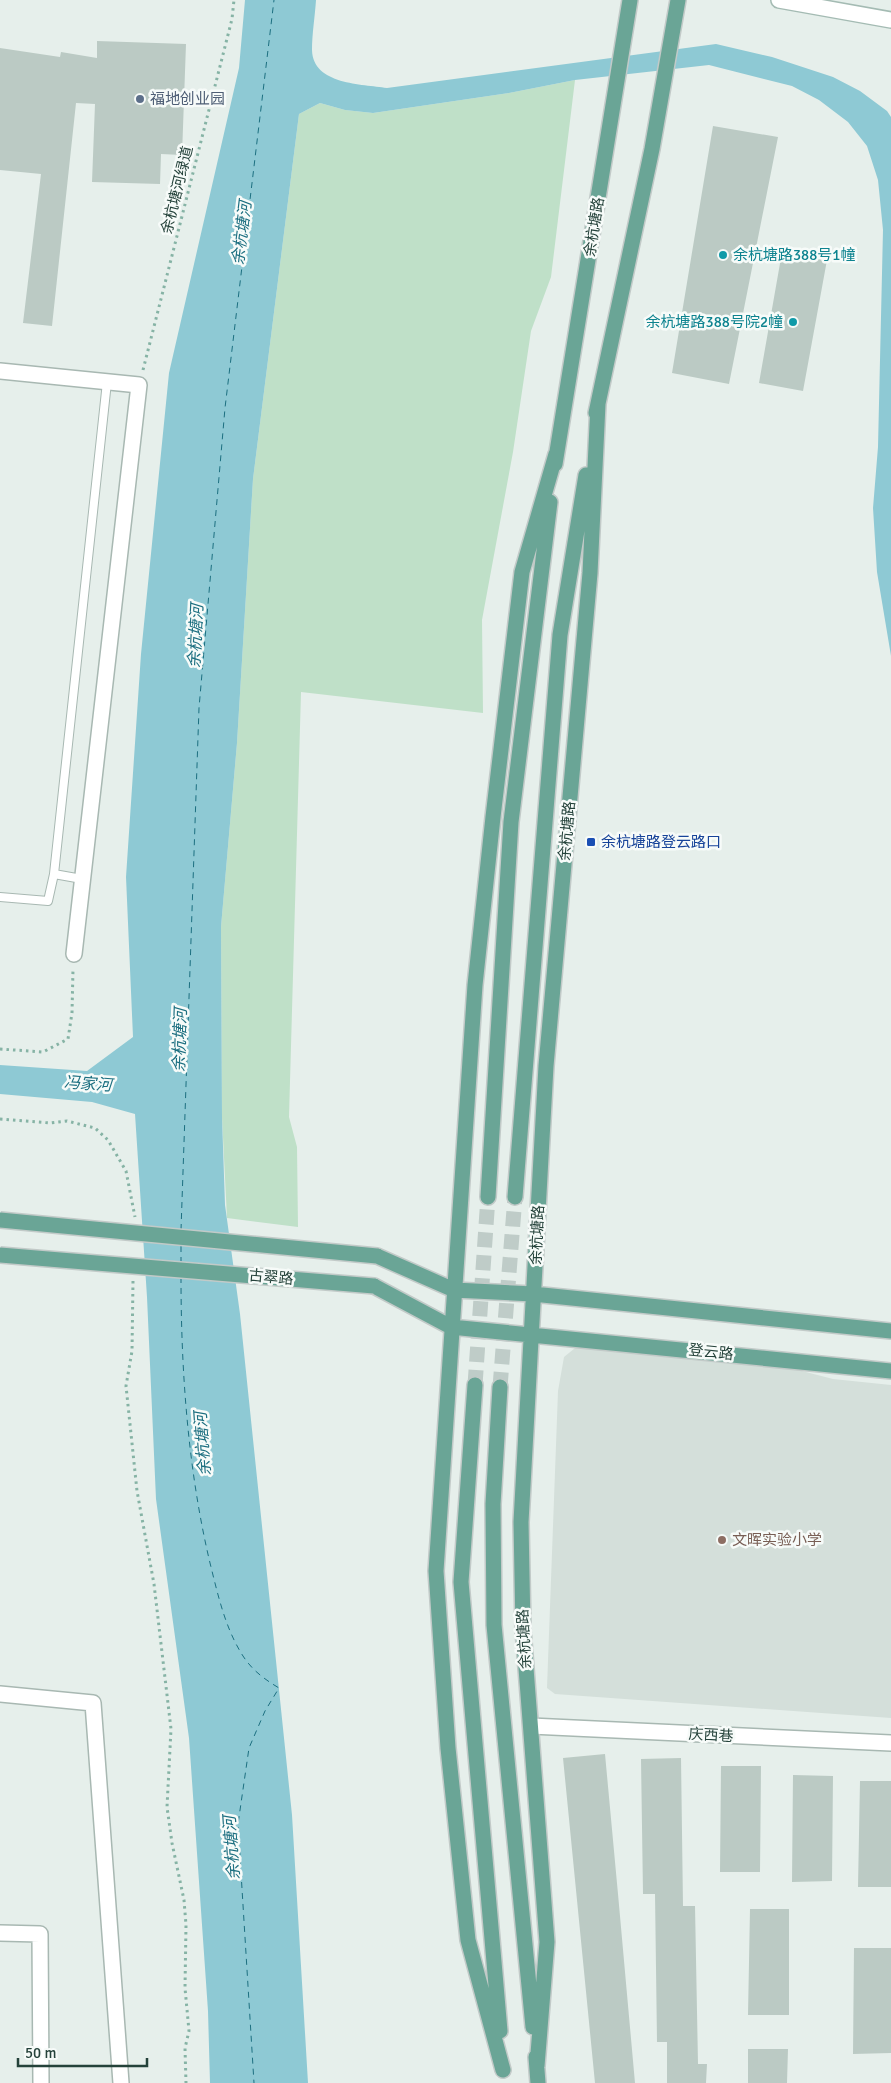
<svg xmlns="http://www.w3.org/2000/svg" width="891" height="2083" viewBox="0 0 891 2083" font-family="Signika,'Noto Sans SC',sans-serif">
	<style>
		.built { fill: #d4dfda }
		.green { fill: #bfe0c8 }
		.water { fill: #8ec9d4 }
		.lines { fill: none; stroke-linecap: round; stroke-linejoin: round }
		.ferry { stroke: #1c6f80; stroke-width: 1; stroke-dasharray: 6 5; stroke-linecap: butt }
		.building { fill: #bbcac4 }
		.primary-tunnel { stroke: #bfccc8; stroke-width: 15; stroke-dasharray: 15 8; stroke-linecap: butt }
		.lane-casing { stroke: #a8b8b2; stroke-width: 10 }
		.street-casing { stroke: #a8b8b2; stroke-width: 18 }
		.secondary-casing { stroke: #a4bbb3; stroke-width: 18 }
		.primary-casing { stroke: #c2cac8; stroke-width: 18 }
		.path { stroke: #86b3a5; stroke-width: 3; stroke-dasharray: 2.5 4; stroke-linecap: butt }
		.lane { stroke: #fff; stroke-width: 8 }
		.street { stroke: #fff; stroke-width: 15 }
		.secondary { stroke: #fff; stroke-width: 15 }
		.primary { stroke: #6aa596; stroke-width: 15 }
		.primary-bridge-casing { stroke: #c2cac8; stroke-width: 18; stroke-linecap: butt }
		.primary-bridge { stroke: #6aa596; stroke-width: 15 }
		.service-dot { fill: #5c6f8a; stroke: #f7fbf9; stroke-width: 2 }
		.culture-dot { fill: #0f9aa8; stroke: #f7fbf9; stroke-width: 2 }
		.transit-dot { fill: #1a4fb4; stroke: #f7fbf9; stroke-width: 2 }
		.education-dot { fill: #8d6e63; stroke: #f7fbf9; stroke-width: 2 }
		.labels { text-anchor: middle; stroke-width: 5; stroke-linejoin: round; paint-order: stroke }
		.service-label { font-size: 15px; fill: #4e5e75; stroke: #f7fbf9; text-anchor: start }
		.street-label { font-size: 15px; fill: #24423a; stroke: #f7fbf9 }
		.culture-label { font-size: 15px; fill: #0d838f; stroke: #f7fbf9; text-anchor: start }
		.transit-label { font-size: 15px; fill: #164399; stroke: #f7fbf9; text-anchor: start }
		.education-label { font-size: 15px; fill: #785e54; stroke: #f7fbf9; text-anchor: start }
		.water-label { font-size: 16px; font-style: italic; fill: #1c6f80; stroke: #f7fbf9 }
	</style>
	<rect width="100%" height="100%" fill="#e6efeb"/>
	<path class="built" d="M 580,1344 L 771,1363 L 833,1379 L 891,1385 L 891,1718 L 555,1694 L 547,1688 L 558,1391 L 564,1357 Z"/>
	<path class="green" d="M 575,80 L 551,277 L 531,331 L 513,452 L 482,620 L 483,713 L 301,692 L 289,1117 L 297,1147 L 298,1227 L 227,1218 L 222,1117 L 221,927 L 237,743 L 253,479 L 299,114 L 320,103 L 345,110 L 373,113 L 509,93 Z"/>
	<path class="water" d="M 245,0 L 316,0 C 315,16 312,34 312,50 C 313,85 362,84 387,88 L 716,44 L 772,57 L 833,77 L 860,91 L 887,111 L 891,117 L 891,656 L 877,572 L 873,508 L 878,447 L 883,230 L 878,180 L 867,146 L 848,122 L 819,100 L 792,86 L 709,65 L 575,80 L 509,93 L 373,113 L 345,110 L 320,103 L 299,114 L 253,479 L 237,743 L 221,927 L 222,1117 L 225,1205 L 240,1314 L 292,1815 L 308,2083 L 210,2083 L 208,2011 L 189,1738 L 156,1499 L 147,1297 L 135,1114 L 92,1102 L 0,1094 L 0,1065 L 87,1071 L 133,1037 L 126,877 L 141,654 L 169,373 L 239,68 Z"/>
	<g class="lines">
		<path class="ferry" d="M 181,1230 L 199,708 L 225,408 L 274,0
			M 181,1263 L 181,1244
			M 181,1277 C 181,1372 188,1470 210,1563 C 218,1595 225,1628 243,1656 C 252,1670 264,1679 279,1688 L 265,1711 L 249,1748 L 238,1824 L 254,2083"/>
	</g>
	<path class="building" d="M 97,41 L 186,44 L 182,155 L 161,154 L 160,184 L 92,182 L 95,104 L 76,103 L 52,326 L 23,323 L 41,174 L 0,170 L 0,48 L 60,57 L 61,52 L 97,58 Z
		M 713,126 L 778,137 L 729,384 L 672,373 Z
		M 782,252 L 827,260 L 803,391 L 759,383 Z
		M 605,1754 L 618,1894 L 635,2083 L 595,2083 L 563,1758 Z
		M 681,1758 L 683,1906 L 695,1906 L 698,2064 L 707,2064 L 706,2083 L 667,2083 L 667,2042 L 657,2042 L 655,1894 L 643,1894 L 641,1759 Z
		M 721,1766 L 761,1766 L 760,1872 L 720,1872 Z
		M 793,1775 L 833,1776 L 832,1881 L 792,1882 Z
		M 860,1781 L 891,1781 L 891,1887 L 858,1887 Z
		M 750,1909 L 789,1909 L 789,2015 L 748,2015 Z
		M 854,1948 L 891,1948 L 891,2053 L 853,2054 Z
		M 748,2049 L 788,2049 L 787,2083 L 748,2083 Z"/>
	<g class="lines">
		<path class="primary-tunnel" d="M 475,1385 L 488,1197
			M 500,1387 L 515,1197"/>
		<defs>
			<path id="lane" d="M 82,879 L 54,874 L 107,382
				M 0,897 L 48,901 L 54,874"/>
			<path id="street" d="M 0,371 L 139,385 L 74,954
				M 0,1694 L 93,1703 L 121,2083
				M 531,1726 L 891,1743
				M 0,1933 L 40,1934 L 41,2083"/>
			<path id="secondary" d="M 779,0 L 891,20"/>
			<path id="primary" d="M 596,413 L 652,149 L 678,0
				M 555,464 L 630,0
				M 488,1197 L 511,822 L 550,502
				M 515,1197 L 560,635 L 586,475
				M 377,1256 L 454,1290 L 533,1294 L 891,1331
				M 374,1286 L 451,1327 L 891,1371
				M 475,1385 L 461,1582 L 500,2031
				M 500,1387 L 493,1504 L 494,1625 L 533,2027
				M 536,2057 L 538,2083
				M 537,2066 L 547,1942 L 523,1629 L 521,1522 L 546,1066 L 590,573 L 598,404
				M 503,2070 L 468,1940 L 448,1748 L 436,1571 L 475,985 L 493,817 L 522,572 L 556,454"/>
		</defs>
		<use href="#lane" class="lane-casing"/>
		<use href="#street" class="street-casing"/>
		<use href="#secondary" class="secondary-casing"/>
		<use href="#primary" class="primary-casing"/>
		<path class="path" d="M 143,370 L 232,19 L 234,0
			M 0,1049 L 43,1052 L 68,1039 L 72,1013 L 73,969
			M 0,1119 L 50,1123 L 67,1121 L 95,1128 L 108,1140 L 126,1171 L 135,1217
			M 133,1281 L 132,1351 L 126,1386 L 137,1491 L 154,1584 L 171,1729 L 167,1807 L 172,1843 L 184,1900 L 186,1925 L 185,1988 L 189,2031 L 185,2048 L 186,2083"/>
		<use href="#lane" class="lane"/>
		<use href="#street" class="street"/>
		<use href="#secondary" class="secondary"/>
		<use href="#primary" class="primary"/>
		<defs>
			<path id="primary-bridge" d="M 0,1220 L 377,1256
				M 0,1255 L 374,1286"/>
		</defs>
		<use href="#primary-bridge" class="primary-bridge-casing"/>
		<use href="#primary-bridge" class="primary-bridge"/>
	</g>
	<circle class="service-dot" cx="140" cy="99" r="5"/>
	<g class="culture-dot">
		<circle cx="723" cy="255" r="5"/>
		<circle cx="793" cy="322" r="5"/>
	</g>
	<rect class="transit-dot" x="586" y="837" width="10" height="10" rx="2.5"/>
	<circle class="education-dot" cx="722" cy="1540" r="5"/>
	<g class="labels">
		<g class="service-label">
			<text x="150" y="104">福地创业园</text>
		</g>
		<g class="street-label">
			<text transform="translate(177 190) rotate(-76)" y="5">余杭塘河绿道</text>
			<text transform="translate(594 227) rotate(-81)" y="5">余杭塘路</text>
			<text transform="translate(567 831) rotate(-85)" y="5">余杭塘路</text>
			<text transform="translate(537 1235) rotate(-87)" y="5">余杭塘路</text>
			<text transform="translate(271 1277) rotate(5)" y="5">古翠路</text>
			<text transform="translate(711 1352) rotate(6)" y="5">登云路</text>
			<text transform="translate(524 1639) rotate(-93)" y="5">余杭塘路</text>
			<text transform="translate(711 1735) rotate(3)" y="5">庆西巷</text>
		</g>
		<g class="culture-label">
			<text x="733" y="260">余杭塘路388号1幢</text>
			<text x="783" y="327" text-anchor="end">余杭塘路388号院2幢</text>
		</g>
		<g class="transit-label">
			<text x="601" y="847">余杭塘路登云路口</text>
		</g>
		<g class="education-label">
			<text x="732" y="1545">文晖实验小学</text>
		</g>
		<g class="water-label">
			<text transform="translate(241 233) rotate(-83)" y="6">余杭塘河</text>
			<text transform="translate(195 636) rotate(-87)" y="6">余杭塘河</text>
			<text transform="translate(179 1040) rotate(-88)" y="6">余杭塘河</text>
			<text transform="translate(88 1083) rotate(4)" y="6">冯家河</text>
			<text transform="translate(202 1444) rotate(-94)" y="6">余杭塘河</text>
			<text transform="translate(231 1848) rotate(-94)" y="6">余杭塘河</text>
		</g>
	</g>
	<path d="M18 2058v8h129v-8" fill="none" stroke="#24423a" stroke-width="2.5"/>
	<text x="25" y="2058" font-size="15" fill="#24423a" stroke="#f7fbf9" stroke-width="4" paint-order="stroke">50 m</text>
</svg>
